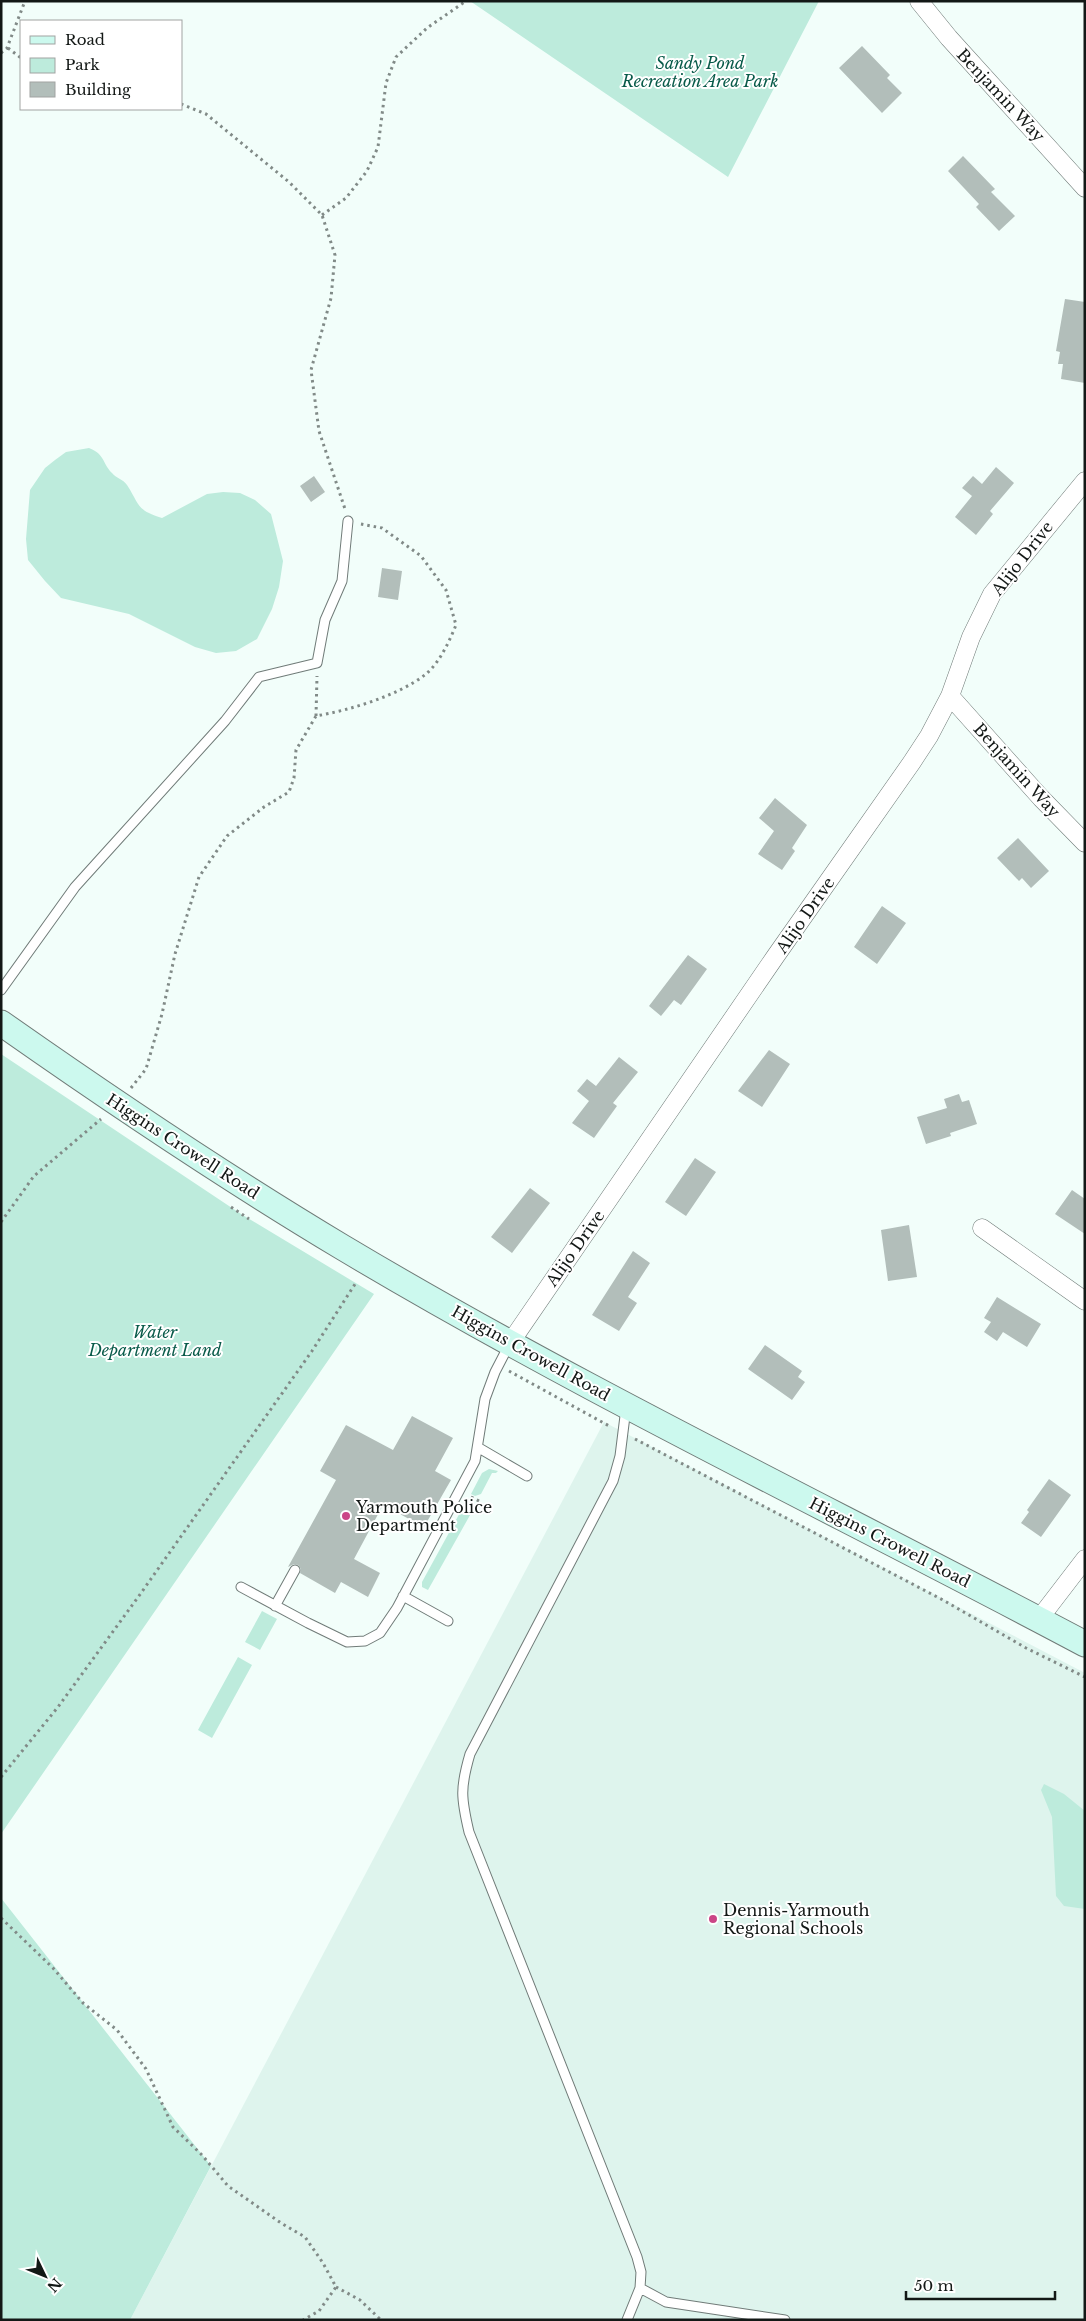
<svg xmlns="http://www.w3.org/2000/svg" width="1086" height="2321" viewBox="0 0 1086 2321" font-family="'Libre Baskerville',serif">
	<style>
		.built { fill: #def4ed }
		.green { fill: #bdebdc }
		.building { fill: #b2beba }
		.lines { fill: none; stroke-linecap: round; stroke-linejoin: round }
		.service-casing { stroke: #707b78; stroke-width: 11 }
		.minor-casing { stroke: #707b78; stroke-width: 19 }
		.secondary-casing { stroke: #707b78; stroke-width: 27 }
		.path { stroke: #818a87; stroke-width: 3; stroke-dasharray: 2.5 4; stroke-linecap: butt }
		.service { stroke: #fff; stroke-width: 9 }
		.minor { stroke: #fff; stroke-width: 18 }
		.secondary { stroke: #ccf9ee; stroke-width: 25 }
		.poi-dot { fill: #cb4587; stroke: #fff; stroke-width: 2 }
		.labels { text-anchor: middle; stroke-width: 4; stroke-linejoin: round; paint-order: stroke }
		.park-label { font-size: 16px; font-style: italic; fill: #085a49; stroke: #fff }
		.street-label { font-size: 16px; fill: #131816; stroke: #fff }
		.poi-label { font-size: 16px; fill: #131816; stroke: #fff; text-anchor: start }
	</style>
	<rect width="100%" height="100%" fill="#f2fefa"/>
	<path class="built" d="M 604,1422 L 1085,1673 L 1085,2320 L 130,2320 Z"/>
	<path class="green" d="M 470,1 L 819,1 L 728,177 Z
		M 89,448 C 105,454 102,463 112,473 C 116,478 123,479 127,485 C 140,505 136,510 162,518 L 207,494 L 223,492 L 240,493 L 255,500 L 271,514 L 283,561 L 279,587 L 272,609 L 257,639 L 236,651 L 216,653 L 195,647 L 129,614 L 61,598 L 45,581 L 28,560 L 26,539 L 30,490 L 45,468 L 55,460 L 66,452 Z
		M 1,1054 L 241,1214 L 374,1294 L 1,1834 Z
		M 489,1469 L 498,1471 L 496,1473 L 492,1473 L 481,1494 L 475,1496 L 471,1494 L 482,1473 Z
		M 468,1498 L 473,1500 L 474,1508 L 428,1590 L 422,1587 L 422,1582 Z
		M 262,1611 L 277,1619 L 260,1650 L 245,1642 Z
		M 238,1657 L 252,1665 L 212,1738 L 198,1730 Z
		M 1044,1784 L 1064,1794 L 1085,1811 L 1085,1909 L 1064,1906 L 1056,1896 L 1052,1817 L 1041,1790 Z
		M 1,1898 L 211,2166 L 130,2320 L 1,2320 Z"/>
	<path class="building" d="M 862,46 L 890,75 L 887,78 L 902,93 L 882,113 L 839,68 Z
		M 963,156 L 995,189 L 991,192 L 1015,216 L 999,231 L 976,207 L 979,204 L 948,171 Z
		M 1065,299 L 1085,302 L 1085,383 L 1061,379 L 1063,364 L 1058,364 L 1060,352 L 1056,351 Z
		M 996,467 L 1014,483 L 990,511 L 993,514 L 976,535 L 955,517 L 972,496 L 962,488 L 973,476 L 982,484 Z
		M 314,476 L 325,492 L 311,502 L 300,486 Z
		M 382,568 L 402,571 L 398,600 L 378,597 Z
		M 775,798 L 807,825 L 792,848 L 795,851 L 782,870 L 758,854 L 774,831 L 759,818 Z
		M 1018,838 L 1049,871 L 1031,888 L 1022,878 L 1019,881 L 997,858 Z
		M 882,906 L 906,923 L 877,964 L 854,947 Z
		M 688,955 L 707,969 L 681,1005 L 674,1000 L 661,1016 L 649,1006 Z
		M 769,1050 L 790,1064 L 762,1107 L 738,1091 Z
		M 619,1057 L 638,1072 L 613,1103 L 617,1106 L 594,1138 L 572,1123 L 589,1101 L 577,1091 L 587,1079 L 596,1086 Z
		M 959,1094 L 962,1102 L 969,1100 L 977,1124 L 950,1133 L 951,1136 L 926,1144 L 917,1117 L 947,1108 L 944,1099 Z
		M 695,1158 L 716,1172 L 686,1216 L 665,1202 Z
		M 530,1188 L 550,1203 L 512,1253 L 491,1237 Z
		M 1072,1190 L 1085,1199 L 1085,1234 L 1055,1214 Z
		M 909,1225 L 917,1277 L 888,1281 L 881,1230 Z
		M 633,1251 L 650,1263 L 628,1297 L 637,1303 L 619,1331 L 592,1315 Z
		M 997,1297 L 1041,1324 L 1027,1347 L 1003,1332 L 997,1341 L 984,1332 L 991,1322 L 984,1318 Z
		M 765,1345 L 802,1371 L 798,1377 L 805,1382 L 792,1400 L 748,1369 Z
		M 412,1416 L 453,1438 L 435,1471 L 451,1480 L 424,1527 L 383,1505 L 354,1559 L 380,1573 L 368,1597 L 341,1582 L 335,1593 L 300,1573 L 301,1569 L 298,1565 L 294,1564 L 288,1567 L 336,1480 L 320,1471 L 346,1425 L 393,1450 Z
		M 1049,1479 L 1071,1495 L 1041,1537 L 1021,1523 L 1029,1512 L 1027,1510 Z"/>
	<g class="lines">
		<defs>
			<path id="service" d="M 1,990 L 75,887 L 225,721 L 259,677 L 317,663 L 325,620 L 342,581 L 348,521
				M 626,1408 L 620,1456 L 613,1481 L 470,1754 C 460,1788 461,1798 469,1832 L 637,2257 L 641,2272 L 640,2288 L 666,2302 L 785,2320
				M 479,1448 L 527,1476
				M 241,1587 L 308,1623 L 347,1642 L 365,1641 L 380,1633 L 397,1608 L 475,1461 L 485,1399 L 495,1372 L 509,1345
				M 403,1596 L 448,1621
				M 275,1606 L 295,1570
				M 627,2320 L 640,2288"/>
			<path id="minor" d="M 919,1 L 949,38 L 1085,188
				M 950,696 L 1041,798 L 1085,843
				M 982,1228 L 1085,1301
				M 510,1343 L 775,957 L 912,762 L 929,736 L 950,696 L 971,637 L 992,594 L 1085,481
				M 1039,1619 L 1085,1559"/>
			<path id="secondary" d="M 1,1023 C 112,1101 225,1177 342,1247 C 583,1391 837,1512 1085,1644"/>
		</defs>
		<use href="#service" class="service-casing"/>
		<use href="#minor" class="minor-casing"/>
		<use href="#secondary" class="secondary-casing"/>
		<path class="path" d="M 8,48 L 21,58
			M 1,53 L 7,48 L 25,1
			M 181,104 L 206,114 L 289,182 L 322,215 L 335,255 L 331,298 L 311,370 L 319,431 L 345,509
			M 322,215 L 346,198 L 367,171 L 378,147 L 386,83 L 396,57 L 427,28 L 466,1
			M 316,716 L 317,676
			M 131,1088 L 146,1069 L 162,1014 L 175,954 L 199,877 L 227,836 L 264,807 L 289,792 L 294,778 L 296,750 L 316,716 C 350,710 398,696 426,674 C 440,662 449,642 456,625 L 446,590 L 421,556 L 382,528 L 361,524
			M 231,1207 L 249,1219
			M 1,1222 L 34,1176 L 101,1119
			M 509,1371 L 611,1427
			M 635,1439 L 943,1600 L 1026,1648 L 1085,1677
			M 471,1497 L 479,1501
			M 1,1777 L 58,1707 L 141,1593 L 312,1351 L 357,1281
			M 1,1918 L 53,1968 L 83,2003 L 117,2030 L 146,2069 L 173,2127 L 202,2155 L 228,2186 L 281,2223 L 305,2237 L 323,2263 L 336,2287 L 319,2311 L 303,2320
			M 336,2287 L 360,2300 L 381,2320"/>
		<use href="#service" class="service"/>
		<use href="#minor" class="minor"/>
		<use href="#secondary" class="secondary"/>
	</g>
	<g class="poi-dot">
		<circle cx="346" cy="1516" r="5"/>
		<circle cx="713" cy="1919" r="5"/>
	</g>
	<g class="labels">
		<g class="park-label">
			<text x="700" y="69">Sandy Pond<tspan x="700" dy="18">Recreation Area Park</tspan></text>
			<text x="155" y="1338">Water<tspan x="155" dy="18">Department Land</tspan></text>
		</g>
		<g class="street-label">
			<text transform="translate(1001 95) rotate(47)" y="6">Benjamin Way</text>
			<text transform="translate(1022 558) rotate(-52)" y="6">Alijo Drive</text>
			<text transform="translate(1017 770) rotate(48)" y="6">Benjamin Way</text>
			<text transform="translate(805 915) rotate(-55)" y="6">Alijo Drive</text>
			<text transform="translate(183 1146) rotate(33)" y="6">Higgins Crowell Road</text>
			<text transform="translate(575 1248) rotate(-55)" y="6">Alijo Drive</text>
			<text transform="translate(531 1353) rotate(29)" y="6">Higgins Crowell Road</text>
			<text transform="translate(890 1542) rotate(27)" y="6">Higgins Crowell Road</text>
		</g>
		<g class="poi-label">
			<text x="356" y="1513">Yarmouth Police<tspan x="356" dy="18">Department</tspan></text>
			<text x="723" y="1916">Dennis-Yarmouth<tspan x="723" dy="18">Regional Schools</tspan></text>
		</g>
	</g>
	<rect width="1086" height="2321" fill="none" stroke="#131816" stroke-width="5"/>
	<rect x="20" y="20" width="162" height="90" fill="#ffffff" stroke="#a1a3a2"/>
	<rect x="30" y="36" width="25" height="8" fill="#ccf9ee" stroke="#a1a3a2"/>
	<text x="65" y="45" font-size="15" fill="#131816">Road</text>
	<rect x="30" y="58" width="25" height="15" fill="#bdebdc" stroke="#a1a3a2"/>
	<text x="65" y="70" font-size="15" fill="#131816">Park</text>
	<rect x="30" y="82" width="25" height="15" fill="#b2beba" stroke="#a1a3a2"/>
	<text x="65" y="95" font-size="15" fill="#131816">Building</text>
	<g transform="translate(45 2276) rotate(133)" stroke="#ffffff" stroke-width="4" paint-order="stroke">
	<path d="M0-4L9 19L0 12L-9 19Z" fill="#131816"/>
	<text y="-8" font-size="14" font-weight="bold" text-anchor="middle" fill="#131816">N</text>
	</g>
	<path d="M906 2291v8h149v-8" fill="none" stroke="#131816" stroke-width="2.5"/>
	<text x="914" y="2291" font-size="15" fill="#131816" stroke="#ffffff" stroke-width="4" paint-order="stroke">50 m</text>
</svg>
